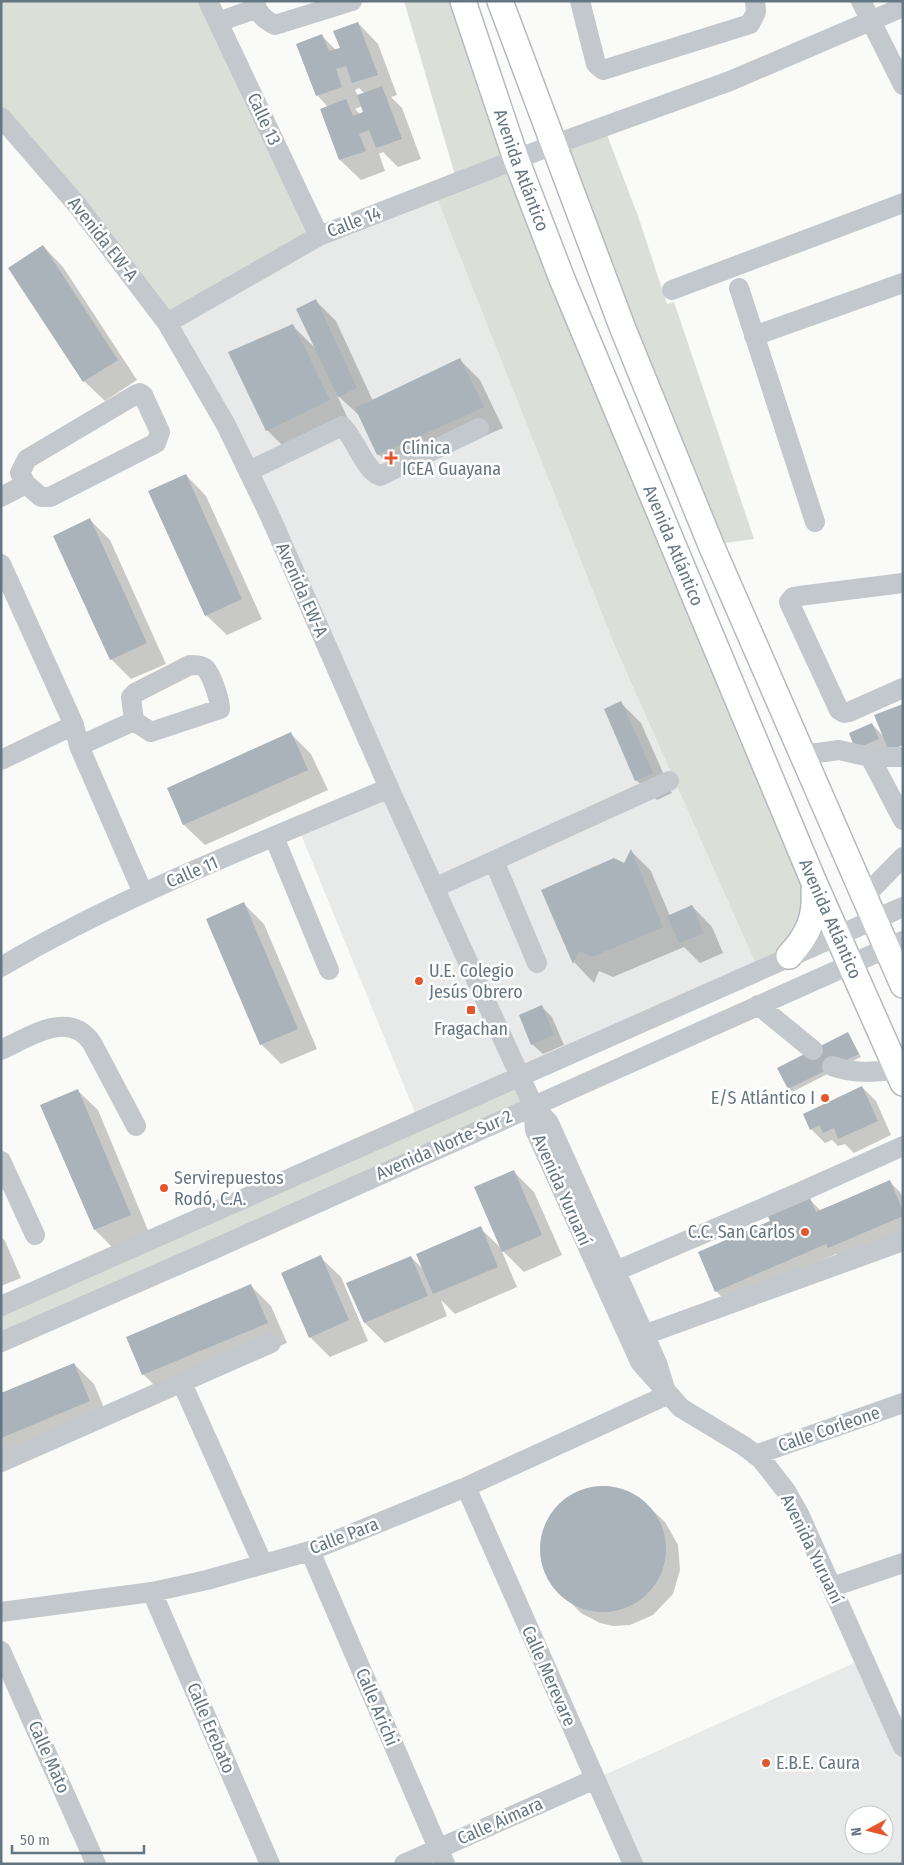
<svg xmlns="http://www.w3.org/2000/svg" width="904" height="1865" viewBox="0 0 904 1865" font-family="'Fira Sans Condensed',sans-serif">
	<style>
		.built { fill: #e8e9e9; fill-rule: evenodd }
		.green { fill: #dadfd7 }
		.shadow { fill: #0003; fill-rule: evenodd }
		.building { fill: #aab3b9 }
		.lines { fill: none; stroke-linecap: round; stroke-linejoin: round }
		.major-casing { stroke: #b5babe; stroke-width: 28 }
		.minor { stroke: #c3c8cc; stroke-width: 20 }
		.major { stroke: #fff; stroke-width: 25 }
		.poi-dot { fill: #e4572e; stroke: #fff; stroke-width: 2 }
		.labels { text-anchor: middle; stroke-width: 5; stroke-linejoin: round; paint-order: stroke }
		.street-label { font-size: 18px; fill: #657683; stroke: #fff }
		.poi-label { font-size: 18px; fill: #657683; stroke: #fff; text-anchor: start }
	</style>
	<rect width="100%" height="100%" fill="#fafaf8"/>
	<path class="built" d="M 434,191 L 614,644 L 758,969 L 418,1120 L 298,827 L 388,788 L 167,323 L 319,236 Z
		M 863,1659 L 903,1747 L 903,1864 L 633,1864 L 595,1779 ZM 854,1815 L 884,1815 L 884,1845 L 854,1845 Z"/>
	<path class="green" d="M 1,1 L 208,1 L 319,236 L 167,323 L 1,117 Z
		M 404,1 L 463,1 L 813,880 L 812,924 L 758,969 L 614,644 L 434,191 L 457,182 Z
		M 604,127 L 638,216 L 667,304 L 674,302 L 754,539 L 711,545 L 553,145 Z
		M 520,1074 L 533,1105 L 1,1342 L 1,1306 Z"/>
	<path class="shadow" d="M 358,23 L 378,44 L 397,95 L 391,97 L 402,108 L 421,159 L 398,167 L 383,152 L 379,154 L 385,171 L 361,180 L 340,160 L 322,109 L 328,107 L 317,95 L 322,36 L 336,50 L 341,48 ZM 359,88 L 365,94 L 358,96 L 355,90 ZM 362,106 L 365,113 L 360,114 L 355,109 Z
		M 43,246 L 63,267 L 137,380 L 105,401 L 84,381 L 10,269 Z
		M 316,301 L 336,321 L 373,401 L 460,360 L 480,380 L 503,428 L 398,474 L 378,454 L 360,416 L 337,395 L 349,421 L 287,450 L 267,430 L 292,325 L 315,348 Z
		M 186,475 L 206,496 L 262,619 L 227,635 L 206,615 Z
		M 90,520 L 110,540 L 166,664 L 131,679 L 111,659 Z
		M 621,703 L 641,723 L 672,793 L 657,800 L 636,780 Z
		M 872,724 L 895,749 L 903,746 L 903,763 L 856,748 Z
		M 291,734 L 311,754 L 328,790 L 205,845 L 184,825 L 169,788 Z
		M 631,851 L 651,871 L 670,916 L 692,906 L 712,927 L 723,953 L 700,963 L 684,947 L 613,977 L 599,971 L 594,983 L 575,963 L 543,890 L 625,865 Z
		M 244,904 L 264,924 L 317,1049 L 281,1064 L 261,1044 Z
		M 542,1007 L 552,1017 L 564,1045 L 543,1054 L 532,1044 Z
		M 848,1034 L 861,1057 L 792,1092 L 789,1088 Z
		M 862,1087 L 876,1101 L 891,1135 L 854,1153 L 845,1144 L 838,1146 L 832,1140 L 825,1143 L 811,1129 Z
		M 77,1090 L 98,1110 L 150,1235 L 115,1250 L 95,1230 L 41,1106 Z
		M 514,1172 L 534,1192 L 562,1255 L 524,1272 L 501,1249 L 517,1287 L 455,1314 L 441,1300 L 447,1316 L 385,1343 L 365,1323 L 411,1257 L 425,1271 L 480,1228 L 503,1250 Z
		M 890,1182 L 900,1192 L 903,1199 L 903,1231 L 840,1258 L 836,1254 L 726,1301 L 716,1291 L 772,1222 L 810,1200 L 820,1210 Z
		M 1,1237 L 5,1241 L 21,1278 L 1,1286 Z
		M 320,1257 L 341,1277 L 368,1341 L 330,1357 L 310,1337 Z
		M 251,1286 L 271,1306 L 287,1343 L 163,1394 L 143,1374 Z
		M 74,1364 L 94,1384 L 110,1422 L 1,1466 L 1,1395 Z
		M 608,1486 L 634,1495 L 650,1508 L 665,1522 L 678,1545 L 680,1570 L 673,1594 L 653,1615 L 630,1625 L 613,1626 L 600,1623 L 581,1613 L 554,1586 L 545,1570 L 542,1544 L 547,1523 L 559,1505 L 572,1495 L 588,1488 Z"/>
	<path class="building" d="M 358,22 L 378,75 L 352,83 L 346,66 L 336,69 L 342,87 L 316,96 L 296,44 L 322,34 L 329,51 L 340,48 L 333,31 Z
		M 382,86 L 402,139 L 376,148 L 369,130 L 359,134 L 366,151 L 339,160 L 320,109 L 346,99 L 353,116 L 363,112 L 357,95 Z
		M 43,245 L 118,360 L 83,382 L 8,268 Z
		M 316,299 L 357,388 L 338,397 L 296,309 Z
		M 293,324 L 330,400 L 266,431 L 228,352 Z
		M 460,358 L 484,407 L 377,455 L 355,408 Z
		M 186,474 L 242,599 L 205,616 L 148,491 Z
		M 90,518 L 147,643 L 110,660 L 53,536 Z
		M 621,701 L 653,773 L 635,781 L 604,709 Z
		M 903,704 L 903,745 L 889,751 L 874,715 Z
		M 872,723 L 879,739 L 855,749 L 849,733 Z
		M 291,732 L 308,770 L 183,825 L 167,788 Z
		M 631,849 L 663,927 L 592,957 L 579,951 L 573,964 L 541,890 L 614,858 L 624,863 Z
		M 244,902 L 298,1029 L 260,1045 L 206,919 Z
		M 692,905 L 704,933 L 679,943 L 667,916 Z
		M 542,1005 L 554,1035 L 531,1045 L 519,1015 Z
		M 848,1032 L 859,1054 L 788,1089 L 777,1068 Z
		M 862,1086 L 878,1121 L 838,1139 L 834,1128 L 823,1133 L 819,1125 L 810,1130 L 803,1114 Z
		M 78,1089 L 131,1215 L 94,1230 L 40,1105 Z
		M 514,1170 L 542,1235 L 502,1252 L 474,1187 Z
		M 890,1180 L 903,1211 L 903,1216 L 828,1248 L 826,1244 L 715,1292 L 698,1252 L 770,1221 L 768,1216 L 810,1198 L 816,1212 Z
		M 481,1226 L 498,1267 L 433,1294 L 416,1254 Z
		M 321,1255 L 349,1320 L 309,1338 L 281,1273 Z
		M 411,1256 L 428,1296 L 364,1323 L 346,1283 Z
		M 251,1284 L 268,1323 L 142,1375 L 126,1337 Z
		M 74,1363 L 90,1401 L 1,1438 L 1,1393 Z
		M540 1549a63 63 0 1 1 126 0a63 63 0 1 1-126 0Z"/>
	<g class="lines">
		<defs>
			<g id="major">
				<path id="s1" d="M 463,1 L 516,159 L 562,279 L 813,880 L 903,1083"/>
				<path d="M 500,1 L 623,329 L 711,545 L 903,985"/>
				<path d="M 789,956 C 808,935 816,918 814,890"/>
			</g>
		</defs>
		<use href="#major" class="major-casing"/>
		<path class="minor" d="M 208,1 L 319,236
			M 255,1 C 256,13 265,20 275,25 L 352,1
			M 580,1 L 596,64 L 603,70 L 750,24 L 756,12 L 755,1
			M 861,1 L 903,85
			M 218,22 L 255,9
			M 1,117 L 78,206 L 167,323 L 226,425 L 270,516 L 389,788 L 533,1105 L 549,1123 L 657,1363 L 667,1395
			M 739,288 L 815,522
			M 672,290 L 903,203
			M 167,323 L 319,236 L 553,145 L 730,81 L 903,7
			M 754,336 L 903,283
			M 249,471 L 342,426 C 356,439 364,470 380,476 L 479,428
			M 1,497 L 26,484 L 41,497 L 50,497 L 156,443 L 160,432 L 143,395 L 140,393 L 135,395 L 27,459 L 20,473 L 26,484
			M 1,564 L 74,725 L 79,746 L 143,893
			M 903,583 L 799,596 L 793,597 L 789,602 L 839,710 L 844,713 L 849,712 L 903,688
			M 79,746 L 134,721 L 151,732 L 220,709 C 220,700 212,676 206,669 C 202,665 196,665 190,665 L 135,693 L 131,697 L 134,721
			M 803,755 L 839,750 L 870,757 L 903,757
			M 870,757 L 903,820
			M 1,760 L 74,725
			M 274,837 L 329,970
			M 494,861 L 537,963
			M 434,888 L 669,781
			M 864,897 L 903,857
			M 1,967 C 123,895 258,844 389,788
			M 758,1005 L 813,1050
			M 1,1050 C 29,1037 69,1009 92,1043 L 136,1126
			M 832,1066 C 854,1074 875,1072 897,1070
			M 533,1105 L 535,1130 L 640,1362 L 681,1408 L 744,1446 L 761,1459 L 786,1491 L 800,1516 L 903,1747
			M 1,1161 L 35,1235
			M 616,1271 L 805,1190 L 903,1146
			M 1,1306 L 903,907
			M 644,1335 L 903,1241
			M 1,1342 L 203,1254 L 903,941
			M 181,1381 L 263,1564
			M 755,1455 L 903,1403
			M 1,1462 L 271,1343
			M 466,1487 L 633,1864
			M 310,1551 L 445,1864
			M 832,1587 L 903,1563
			M 152,1592 L 270,1864
			M 1,1612 L 152,1592 L 207,1580 L 310,1551 L 466,1487 L 667,1395
			M 1,1651 L 96,1864
			M 404,1864 L 595,1779"/>
		<use href="#major" class="major"/>
	</g>
	<g class="poi-dot">
		<path d="M388.5 450.5h5v5h5v5h-5v5h-5v-5h-5v-5h5z"/>
		<circle cx="419" cy="981" r="5"/>
		<rect x="466" y="1005" width="10" height="10" rx="2.5"/>
		<circle cx="825" cy="1098" r="5"/>
		<circle cx="164" cy="1188" r="5"/>
		<circle cx="805" cy="1232" r="5"/>
		<circle cx="766" cy="1763" r="5"/>
	</g>
	<g class="labels">
		<g class="street-label">
			<text transform="translate(264 119) rotate(65)" y="6">Calle 13</text>
			<text dy="6" stroke="none"><textPath href="#s1" startOffset="179">Avenida Atlántico</textPath></text>
			<text transform="translate(354 222) rotate(-21)" y="6">Calle 14</text>
			<text transform="translate(103 239) rotate(52)" y="6">Avenida EW-A</text>
			<text dy="6" stroke="none"><textPath href="#s1" startOffset="584">Avenida Atlántico</textPath></text>
			<text transform="translate(302 590) rotate(66)" y="6">Avenida EW-A</text>
			<text transform="translate(192 872) rotate(-23)" y="6">Calle 11</text>
			<text dy="6" stroke="none"><textPath href="#s1" startOffset="989">Avenida Atlántico</textPath></text>
			<text transform="translate(444 1145) rotate(-24)" y="6">Avenida Norte-Sur 2</text>
			<text transform="translate(562 1190) rotate(66)" y="6">Avenida Yuruaní</text>
			<text transform="translate(829 1429) rotate(-19)" y="6">Calle Corleone</text>
			<text transform="translate(344 1536) rotate(-21)" y="6">Calle Para</text>
			<text transform="translate(812 1549) rotate(64)" y="6">Avenida Yuruaní</text>
			<text transform="translate(549 1676) rotate(66)" y="6">Calle Merevare</text>
			<text transform="translate(377 1707) rotate(67)" y="6">Calle Arichi</text>
			<text transform="translate(211 1728) rotate(67)" y="6">Calle Erebato</text>
			<text transform="translate(49 1757) rotate(66)" y="6">Calle Mato</text>
			<text transform="translate(500 1821) rotate(-24)" y="6">Calle Aimara</text>
		</g>
		<g class="poi-label">
			<text x="402" y="454">Clínica<tspan x="402" dy="21">ICEA Guayana</tspan></text>
			<text x="429" y="977">U.E. Colegio<tspan x="429" dy="21">Jesús Obrero</tspan></text>
			<text x="471" y="1035" text-anchor="middle">Fragachan</text>
			<text x="815" y="1104" text-anchor="end">E/S Atlántico I</text>
			<text x="174" y="1184">Servirepuestos<tspan x="174" dy="21">Rodó, C.A.</tspan></text>
			<text x="795" y="1238" text-anchor="end">C.C. San Carlos</text>
			<text x="776" y="1769">E.B.E. Caura</text>
		</g>
	</g>
	<rect width="904" height="1865" fill="none" stroke="#657683" stroke-width="5"/>
	<g transform="translate(869 1830) rotate(263)"><circle r="24" fill="#ffffff" stroke="#c1c8cd"/>
	<path d="M0-4L9 19L0 12L-9 19Z" fill="#e4572e"/>
	<text y="-8" font-size="14" font-weight="bold" text-anchor="middle" fill="#657683">N</text>
	</g>
	<path d="M12 1845v8h132v-8" fill="none" stroke="#657683" stroke-width="2.5"/>
	<text x="20" y="1845" font-size="15" fill="#657683" stroke="#ffffff" stroke-width="4" paint-order="stroke">50 m</text>
</svg>
